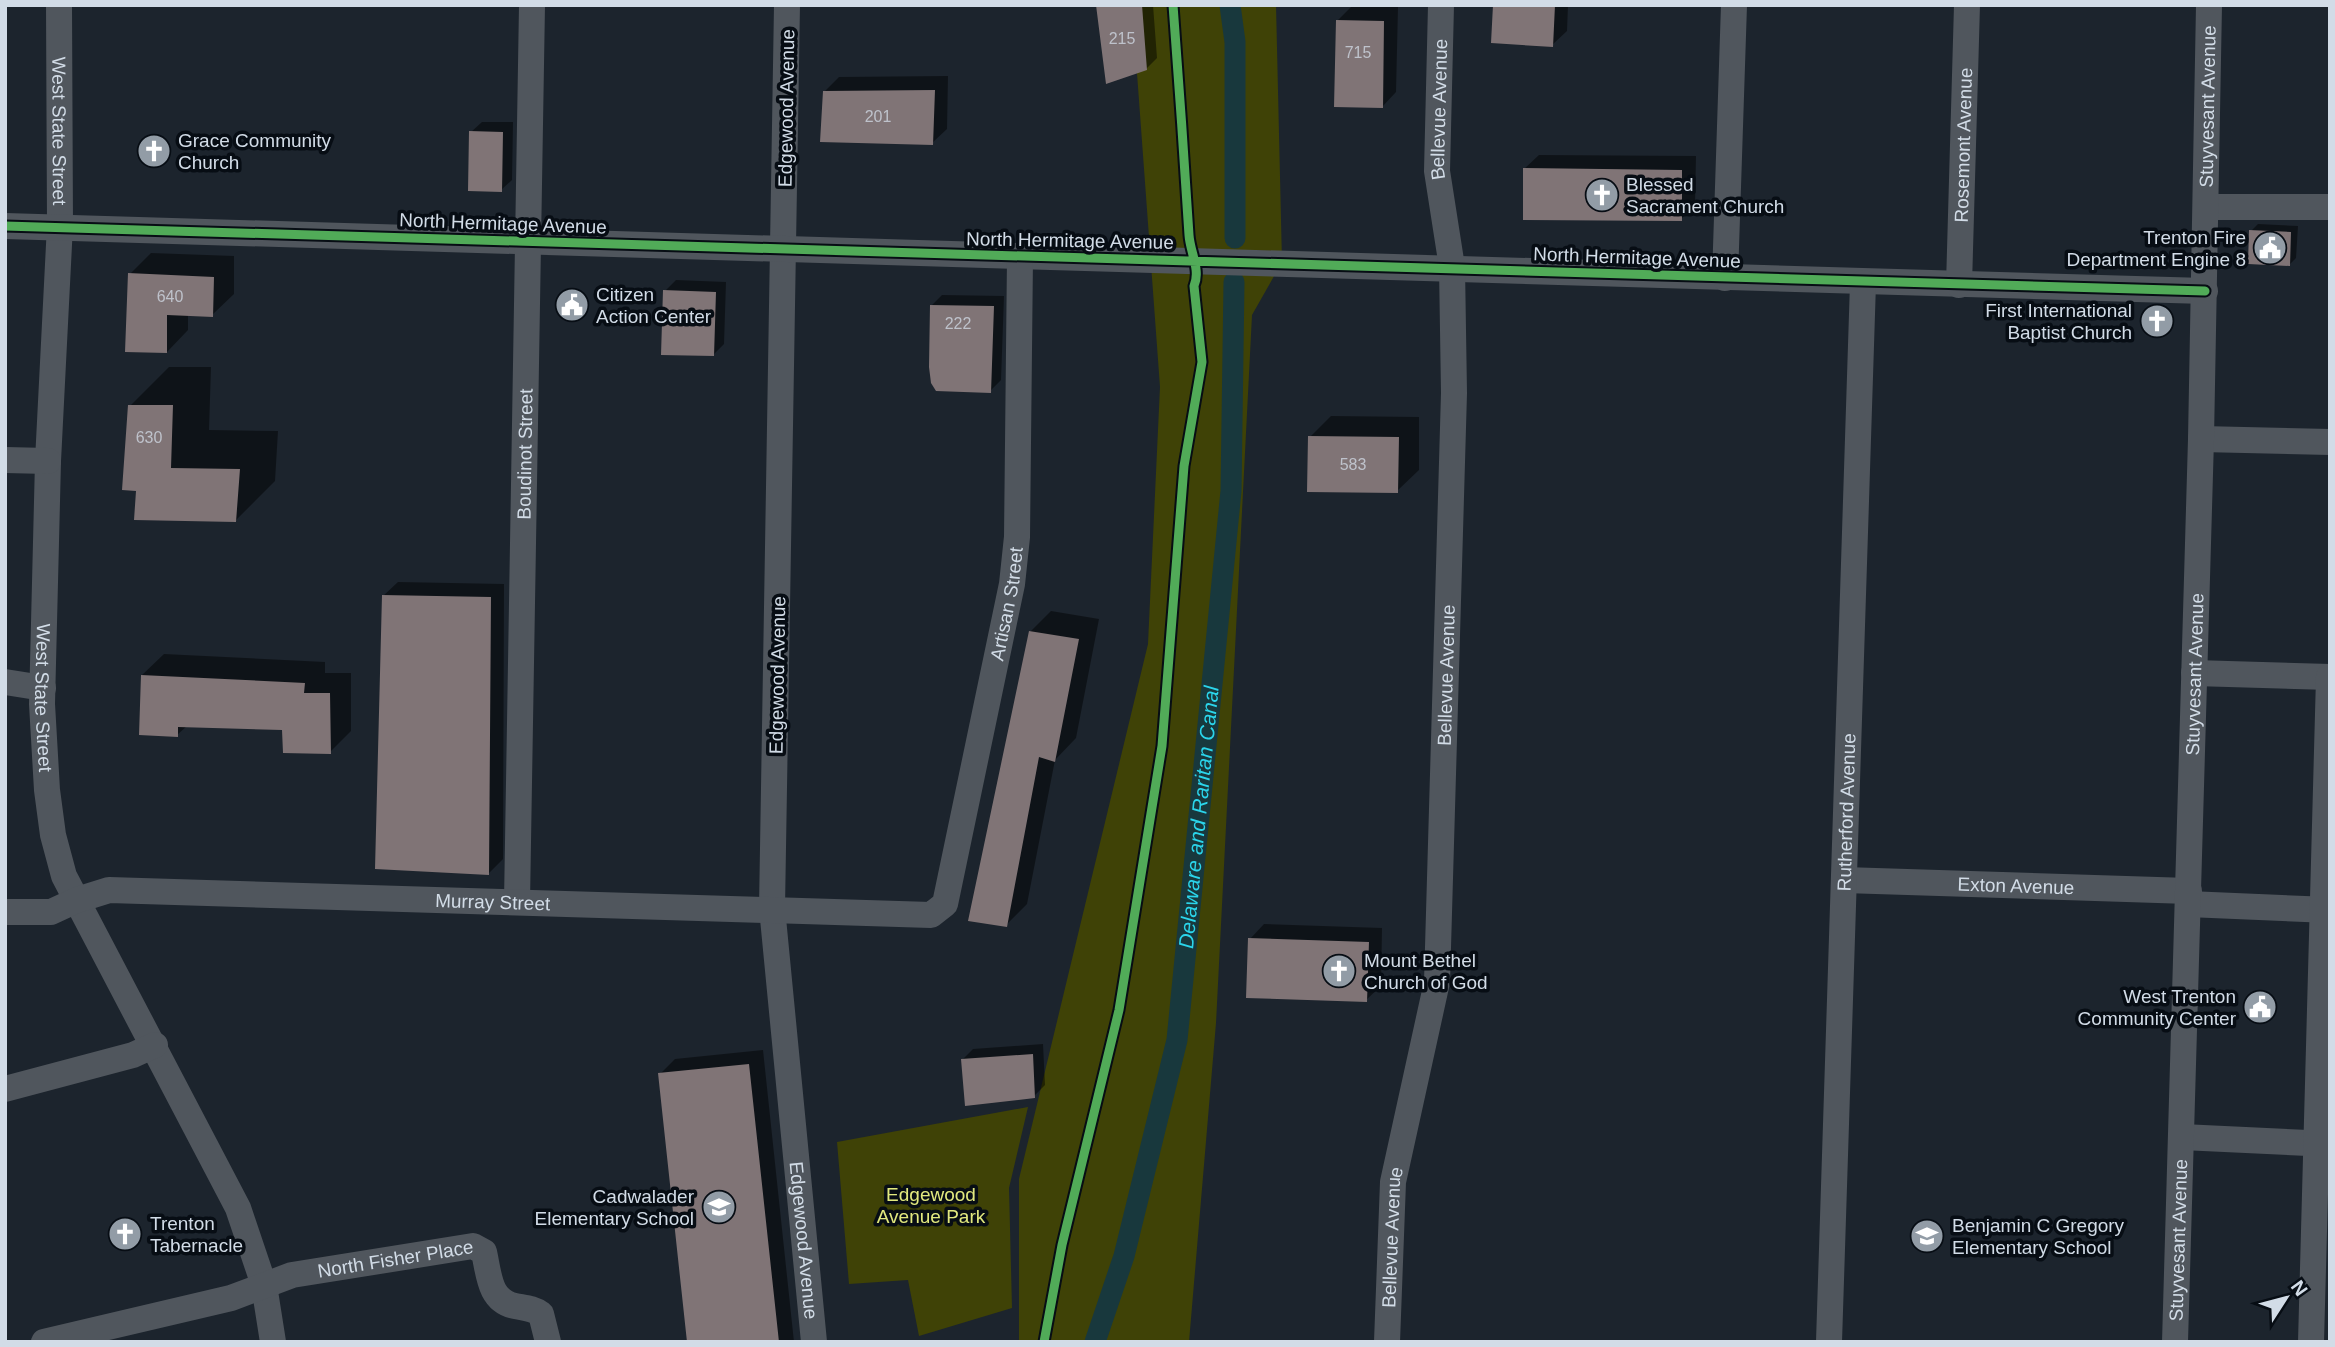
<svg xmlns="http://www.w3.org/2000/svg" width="2335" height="1347" viewBox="0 0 2335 1347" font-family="Helvetica,sans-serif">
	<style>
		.green { fill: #3f4206 }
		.shadow { fill: #0007 }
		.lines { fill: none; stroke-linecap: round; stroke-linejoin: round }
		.canal { stroke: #18383d; stroke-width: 21 }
		.building { fill: #807476 }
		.minor { stroke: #50565d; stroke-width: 26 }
		.cycleway-casing { stroke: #070d14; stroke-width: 13 }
		.cycleway { stroke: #51ab58; stroke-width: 9 }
		.labels { text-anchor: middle; stroke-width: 7; stroke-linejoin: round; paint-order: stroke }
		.number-label { font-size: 16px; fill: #bec2cb }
		.street-label { font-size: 19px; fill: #d2dce7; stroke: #070d14 }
		.poi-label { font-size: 19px; fill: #d2dce7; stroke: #070d14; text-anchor: start }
		.park-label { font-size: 19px; fill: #e2e97e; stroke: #070d14 }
		.water-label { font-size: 21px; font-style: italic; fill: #2bd5eb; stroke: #070d14 }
	</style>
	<rect width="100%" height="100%" fill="#1c242d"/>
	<path class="green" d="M 1132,5 L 1276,5 L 1282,262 L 1252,315 L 1216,1023 L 1189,1342 L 1019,1342 L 1019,1179 L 1148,644 L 1160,387 Z
		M 1028,1107 L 1009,1188 L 1012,1308 L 919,1336 L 908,1280 L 849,1284 L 837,1142 Z"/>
	<path class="shadow" d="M 1098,5 L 1153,5 L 1157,58 L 1146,69 Z
		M 1495,5 L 1568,5 L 1567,31 L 1552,45 Z
		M 1352,6 L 1398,7 L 1396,92 L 1382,107 L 1338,20 Z
		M 948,76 L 947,129 L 932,143 L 825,91 L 839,77 Z
		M 482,122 L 513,122 L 512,180 L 501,190 L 471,132 Z
		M 1539,155 L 1696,156 L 1695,205 L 1681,219 L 1524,169 Z
		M 2258,224 L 2298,226 L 2296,258 L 2290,264 L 2251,231 Z
		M 151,253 L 234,256 L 234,294 L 212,315 L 188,314 L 188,330 L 167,352 L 130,274 Z
		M 676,280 L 726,282 L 724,344 L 713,355 L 665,291 Z
		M 942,295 L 1004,296 L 1001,380 L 990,391 L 931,306 Z
		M 169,367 L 211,367 L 209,430 L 278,431 L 275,481 L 236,520 L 138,489 L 130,406 Z
		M 1331,416 L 1419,417 L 1419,470 L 1397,491 L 1310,437 Z
		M 398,582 L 504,584 L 503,859 L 488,874 L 383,596 Z
		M 1051,611 L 1099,619 L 1076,738 L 1055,760 L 1027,904 L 1006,925 L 1030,632 Z
		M 164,654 L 325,662 L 325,673 L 351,673 L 351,731 L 330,752 L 283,728 L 187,726 L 177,735 L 142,675 Z
		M 1264,924 L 1382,928 L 1381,986 L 1366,1000 L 1250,939 Z
		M 1043,1044 L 1045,1085 L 1034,1096 L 963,1059 L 973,1049 Z
		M 763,1050 L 794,1342 L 688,1342 L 660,1074 L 675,1059 Z"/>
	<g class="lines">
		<g class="canal">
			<path d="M 1230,5 L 1235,42 L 1235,238"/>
			<path id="s1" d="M 1095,1342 L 1124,1256 L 1177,1040 L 1231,491 L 1234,282"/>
		</g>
	</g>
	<path class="building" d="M 1096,5 L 1142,5 L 1147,70 L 1106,84 Z
		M 1493,5 L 1555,5 L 1553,47 L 1491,43 Z
		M 1336,20 L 1384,21 L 1383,108 L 1334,107 Z
		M 935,90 L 933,145 L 820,142 L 823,91 Z
		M 469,131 L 503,132 L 502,192 L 468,191 Z
		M 1523,168 L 1682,170 L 1682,221 L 1523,220 Z
		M 2249,230 L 2291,232 L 2290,266 L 2248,264 Z
		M 128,273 L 214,277 L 213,317 L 167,315 L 167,353 L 125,352 Z
		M 663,290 L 716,292 L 714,356 L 661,355 Z
		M 930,305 L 994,306 L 991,393 L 936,391 L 931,383 L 929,367 Z
		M 128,405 L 173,405 L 171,468 L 240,469 L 236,522 L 134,520 L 136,491 L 122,490 Z
		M 1308,436 L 1399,437 L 1398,493 L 1307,492 Z
		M 382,595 L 491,597 L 489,875 L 375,869 Z
		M 1029,631 L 1079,639 L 1055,762 L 1039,757 L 1007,927 L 968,921 Z
		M 141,675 L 305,683 L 304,693 L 330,693 L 331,754 L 283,753 L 282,730 L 178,727 L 178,737 L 139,735 Z
		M 1248,938 L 1369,942 L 1367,1002 L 1246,998 Z
		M 1033,1054 L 1035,1098 L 965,1106 L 961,1059 Z
		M 749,1064 L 779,1342 L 687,1342 L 658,1073 Z"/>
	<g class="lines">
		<g class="minor">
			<path id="s2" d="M 59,5 L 60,225 L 48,461 L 42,704 L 47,790 L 53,835 L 64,876 L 238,1208 L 264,1285 L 273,1342"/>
			<path id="s3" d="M 787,5 L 772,908 L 814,1342"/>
			<path d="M 2207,207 L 2330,207"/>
			<path d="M 5,226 L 2205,291"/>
			<path d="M 1725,278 L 1734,5"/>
			<path id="s4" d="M 1959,285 L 1967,5"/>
			<path d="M 2201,439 L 2330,442"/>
			<path d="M 5,460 L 48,461"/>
			<path d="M 2194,673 L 2330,677"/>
			<path d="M 5,682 L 43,688"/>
			<path id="s5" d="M 1844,880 L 2189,891"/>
			<path id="s6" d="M 517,902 L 532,5"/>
			<path d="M 2188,904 L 2330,910"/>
			<path id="s7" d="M 5,912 L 51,912 L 77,900 L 109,890 L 931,915 L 945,904 L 1012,584 L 1017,537 L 1020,257"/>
			<path d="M 5,1089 L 133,1055 L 155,1045"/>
			<path d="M 2182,1137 L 2330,1144"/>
			<path id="s8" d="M 44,1342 L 231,1298 L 292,1275 L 473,1246 L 484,1252 C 489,1274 489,1301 515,1306 C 525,1308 533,1308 541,1314 L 548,1342"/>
			<path id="s9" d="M 1387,1342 L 1393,1182 L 1437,982 L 1454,393 L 1452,267 L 1437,171 L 1441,5"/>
			<path id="s10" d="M 1829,1342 L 1863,283"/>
			<path id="s11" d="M 2175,1342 L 2201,439 L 2209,5"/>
			<path d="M 2311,1342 L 2329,677"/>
		</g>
		<defs>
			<path id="cycleway" d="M 5,226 L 2205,291
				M 1044,1342 L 1062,1245 L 1119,1010 L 1162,746 L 1184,466 L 1202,362 L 1194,286 C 1201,270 1190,252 1189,235 C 1184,158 1179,82 1173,5"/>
		</defs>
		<use href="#cycleway" class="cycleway-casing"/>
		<use href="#cycleway" class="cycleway"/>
	</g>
	<defs>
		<symbol id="church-disc" viewBox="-11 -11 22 22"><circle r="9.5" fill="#929ca6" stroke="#070d14"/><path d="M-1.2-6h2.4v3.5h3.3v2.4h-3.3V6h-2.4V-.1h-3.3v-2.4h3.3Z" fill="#fff"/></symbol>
		<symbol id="civic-disc" viewBox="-11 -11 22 22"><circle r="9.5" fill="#929ca6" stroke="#070d14"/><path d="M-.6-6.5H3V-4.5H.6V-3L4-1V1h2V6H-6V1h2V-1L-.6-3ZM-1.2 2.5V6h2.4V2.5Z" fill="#fff"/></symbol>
		<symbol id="school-disc" viewBox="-11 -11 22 22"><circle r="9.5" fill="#929ca6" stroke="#070d14"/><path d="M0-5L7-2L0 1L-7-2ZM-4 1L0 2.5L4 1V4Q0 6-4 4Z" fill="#fff"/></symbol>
	</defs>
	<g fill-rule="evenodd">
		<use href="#church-disc" x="135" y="132" width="38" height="38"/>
		<use href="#church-disc" x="1583" y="176" width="38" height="38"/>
		<use href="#civic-disc" x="2251" y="229" width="38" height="38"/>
		<use href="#civic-disc" x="553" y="286" width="38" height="38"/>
		<use href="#church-disc" x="2138" y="302" width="38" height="38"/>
		<use href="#church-disc" x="1320" y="952" width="38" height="38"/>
		<use href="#civic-disc" x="2241" y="988" width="38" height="38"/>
		<use href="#school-disc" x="700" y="1188" width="38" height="38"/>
		<use href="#church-disc" x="106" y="1215" width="38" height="38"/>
		<use href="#school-disc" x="1908" y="1217" width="38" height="38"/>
	</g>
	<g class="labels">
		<g class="number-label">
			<text x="1122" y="44">215</text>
			<text x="1358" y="58">715</text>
			<text x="878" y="122">201</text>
			<text x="170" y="302">640</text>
			<text x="958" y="329">222</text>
			<text x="149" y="443">630</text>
			<text x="1353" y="470">583</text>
		</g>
		<g class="street-label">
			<text dy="7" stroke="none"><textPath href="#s11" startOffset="1236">Stuyvesant Avenue</textPath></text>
			<text transform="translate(786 108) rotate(-89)" y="7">Edgewood Avenue</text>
			<text dy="7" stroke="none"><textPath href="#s9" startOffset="1239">Bellevue Avenue</textPath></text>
			<text dy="7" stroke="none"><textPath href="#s2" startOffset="126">West State Street</textPath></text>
			<text dy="7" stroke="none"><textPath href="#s4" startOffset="140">Rosemont Avenue</textPath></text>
			<text transform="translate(503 223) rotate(2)" y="7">North Hermitage Avenue</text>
			<text transform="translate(1070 240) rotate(1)" y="7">North Hermitage Avenue</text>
			<text transform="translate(1637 257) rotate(2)" y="7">North Hermitage Avenue</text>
			<text dy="7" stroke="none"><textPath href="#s6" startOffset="448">Boudinot Street</textPath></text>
			<text dy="7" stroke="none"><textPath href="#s7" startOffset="1255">Artisan Street</textPath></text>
			<text dy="7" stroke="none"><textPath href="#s11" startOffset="668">Stuyvesant Avenue</textPath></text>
			<text transform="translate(777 675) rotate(-89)" y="7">Edgewood Avenue</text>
			<text dy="7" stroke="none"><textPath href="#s9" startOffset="672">Bellevue Avenue</textPath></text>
			<text dy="7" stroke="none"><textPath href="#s2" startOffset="693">West State Street</textPath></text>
			<text dy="7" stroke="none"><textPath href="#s10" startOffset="530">Rutherford Avenue</textPath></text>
			<text dy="7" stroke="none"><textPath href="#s5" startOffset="172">Exton Avenue</textPath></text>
			<text dy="7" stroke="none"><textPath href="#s7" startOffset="492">Murray Street</textPath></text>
			<text dy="7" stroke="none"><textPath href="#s9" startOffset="105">Bellevue Avenue</textPath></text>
			<text dy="7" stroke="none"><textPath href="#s3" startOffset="1237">Edgewood Avenue</textPath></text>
			<text dy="7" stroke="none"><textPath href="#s11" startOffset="102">Stuyvesant Avenue</textPath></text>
			<text dy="7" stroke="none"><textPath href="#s8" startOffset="362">North Fisher Place</textPath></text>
		</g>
		<g class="poi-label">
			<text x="178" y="147">Grace Community<tspan x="178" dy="22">Church</tspan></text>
			<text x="1626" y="191">Blessed<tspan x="1626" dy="22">Sacrament Church</tspan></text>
			<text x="2246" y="244" text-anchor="end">Trenton Fire<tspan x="2246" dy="22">Department Engine 8</tspan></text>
			<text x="596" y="301">Citizen<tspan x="596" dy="22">Action Center</tspan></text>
			<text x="2132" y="317" text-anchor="end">First International<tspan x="2132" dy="22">Baptist Church</tspan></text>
			<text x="1364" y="967">Mount Bethel<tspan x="1364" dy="22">Church of God</tspan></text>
			<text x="2236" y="1003" text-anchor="end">West Trenton<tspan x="2236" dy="22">Community Center</tspan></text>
			<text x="694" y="1203" text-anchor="end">Cadwalader<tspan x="694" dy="22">Elementary School</tspan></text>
			<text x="150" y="1230">Trenton<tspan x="150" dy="22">Tabernacle</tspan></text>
			<text x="1952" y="1232">Benjamin C Gregory<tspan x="1952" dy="22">Elementary School</tspan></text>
		</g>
		<g class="park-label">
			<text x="931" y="1201">Edgewood<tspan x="931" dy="22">Avenue Park</tspan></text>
		</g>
		<g class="water-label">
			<text dy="7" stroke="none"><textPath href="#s1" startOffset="537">Delaware and Raritan Canal</textPath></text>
		</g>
	</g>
	<rect width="2335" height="1347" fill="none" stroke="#d2dce7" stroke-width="14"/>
	<g transform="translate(2286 1298) rotate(54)" stroke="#070d14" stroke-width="5" paint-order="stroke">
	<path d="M0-5L12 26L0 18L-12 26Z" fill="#d2dce7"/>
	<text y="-10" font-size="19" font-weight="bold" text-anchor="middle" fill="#d2dce7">N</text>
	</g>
</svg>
